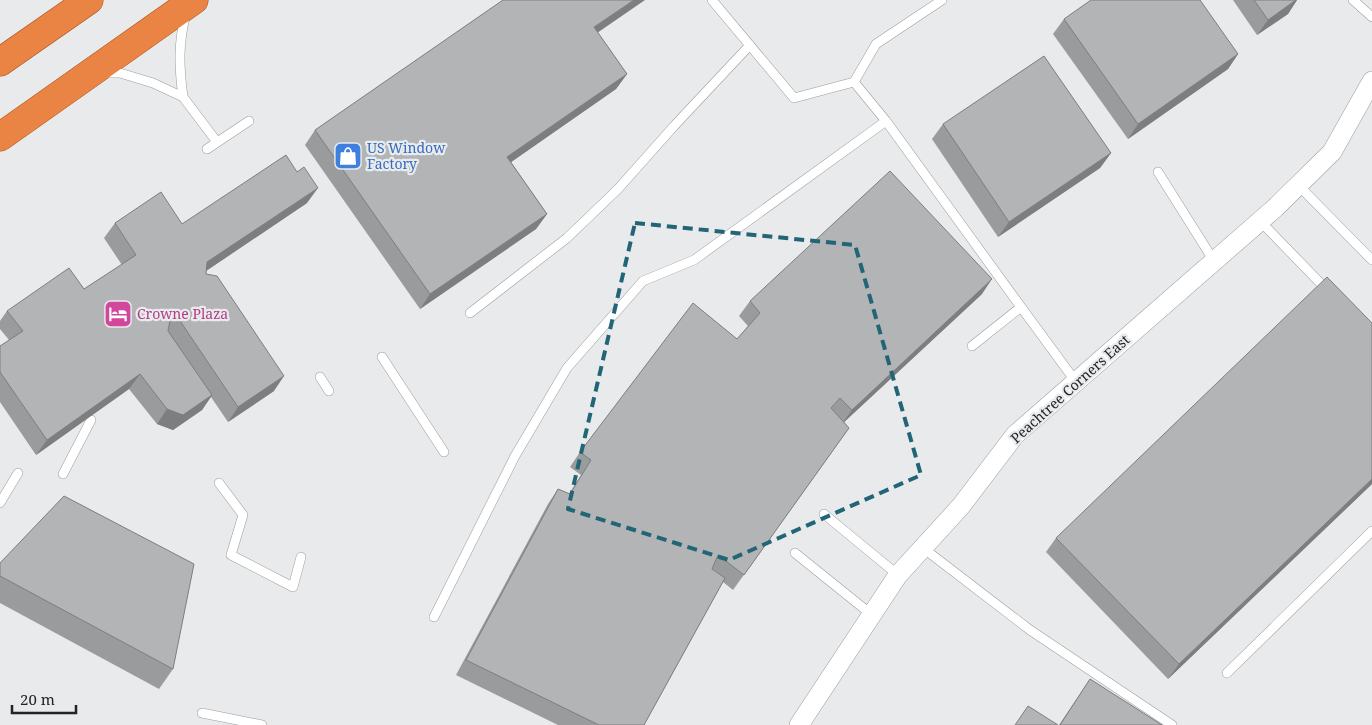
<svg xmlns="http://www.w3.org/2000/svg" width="1372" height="725" viewBox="0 0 1372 725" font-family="'Noto Serif',serif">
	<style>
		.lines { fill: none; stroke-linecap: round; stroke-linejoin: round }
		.service-casing { stroke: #9a9c9e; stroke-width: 10 }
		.minor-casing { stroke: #9a9c9e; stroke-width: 20 }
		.trunk-casing { stroke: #a14e1a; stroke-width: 29 }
		.service { stroke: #fff; stroke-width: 9 }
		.minor { stroke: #fff; stroke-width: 19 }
		.trunk { stroke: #ea8444; stroke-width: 28 }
		.wall { fill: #999b9d }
		.shaded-wall { fill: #7d7e7f }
		.building { fill: #b2b4b6; stroke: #7d7e7f }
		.marked { fill: none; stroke: #216577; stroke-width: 4; stroke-dasharray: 10 6; stroke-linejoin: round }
		.labels { text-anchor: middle; stroke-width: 4.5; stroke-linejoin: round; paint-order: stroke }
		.shop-label { font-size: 14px; fill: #366cbe; stroke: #e8eaec; text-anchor: start }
		.hotel-label { font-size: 14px; fill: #b23c85; stroke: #e8eaec; text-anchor: start }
		.street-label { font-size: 14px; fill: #222324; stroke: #e8eaec }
	</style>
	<rect width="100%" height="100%" fill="#e8eaec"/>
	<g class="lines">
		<defs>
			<path id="service" d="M 712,0 L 794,98 L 854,82 L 886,121
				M 1353,0 L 1372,17
				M 105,73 L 120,73 L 153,83 L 183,97 L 217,142
				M 854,82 L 876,44 L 942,0
				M 183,97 C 179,67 178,43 186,13
				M 207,149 L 249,121
				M 1158,172 L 1214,261
				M 1298,185 L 1372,260
				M 1260,221 L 1328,291
				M 470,313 L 567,238 L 618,189 L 674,126 L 750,45
				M 972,346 L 1021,307 L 1076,382
				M 382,357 L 444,452
				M 320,377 L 329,391
				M 63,474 L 91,420
				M 219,483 L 243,515 L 231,555 L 293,587 L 301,557
				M 0,503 L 18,473
				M 824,514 L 898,575
				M 923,548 L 1030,630 L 1172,725
				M 795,553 L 872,615
				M 434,617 L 515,456 L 567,368 L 643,281 L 694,260 L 886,121 L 1021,307
				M 1227,673 L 1372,531
				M 202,713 L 262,725"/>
			<path id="minor" d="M 799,725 L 898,575 L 961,506 L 1015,435 L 1275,208 L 1332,152 L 1372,81"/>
			<path id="trunk" d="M 0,62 L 89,0
				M 0,137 L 194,0"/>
		</defs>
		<use href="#service" class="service-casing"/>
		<use href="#minor" class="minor-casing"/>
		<use href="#trunk" class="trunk-casing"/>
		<use href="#service" class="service"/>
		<use href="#minor" class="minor"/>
		<use href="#trunk" class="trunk"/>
	</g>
	<path class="wall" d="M 1233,0 L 1297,0 L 1288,14 L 1257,35 Z
		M 1064,19 L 1238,54 L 1228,69 L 1128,139 L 1053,34 Z
		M 598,33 L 627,74 L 616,89 L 511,162 L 547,214 L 536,229 L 420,309 L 305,145 L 315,130 Z
		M 943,124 L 1111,153 L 1100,168 L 998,237 L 932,139 Z
		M 307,203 L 206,271 L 206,274 L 274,391 L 228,422 L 211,397 L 202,410 L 173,430 L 157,424 L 129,389 L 36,455 L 0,402 L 0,346 L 9,340 L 0,329 L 0,321 L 7,311 L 84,289 L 122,265 L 104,238 L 115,223 L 182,224 Z
		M 982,294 L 844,422 L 849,428 L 733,590 L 723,582 L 644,725 L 558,725 L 456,675 L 548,504 L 558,489 L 569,494 L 581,475 L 570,467 L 580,452 L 737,339 L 748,326 L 739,316 L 750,301 Z
		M 1372,484 L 1168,679 L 1046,552 L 1056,538 Z
		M 0,563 L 173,669 L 159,689 L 0,603 Z
		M 1090,679 L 1162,725 L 1059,725 Z"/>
	<path class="shaded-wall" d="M 634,0 L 645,0 L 584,42 L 594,27 Z
		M 1296,0 L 1297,0 L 1288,14 L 1257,35 L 1268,20 Z
		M 1238,54 L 1228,69 L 1128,139 L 1138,124 Z
		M 627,74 L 616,89 L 497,172 L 507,157 Z
		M 1111,153 L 1100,168 L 998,237 L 1009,222 Z
		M 318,188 L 307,203 L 197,277 L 207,262 Z
		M 547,214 L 536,229 L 420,309 L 430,294 Z
		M 992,279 L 982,294 L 841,425 L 852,410 Z
		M 140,374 L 129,389 L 36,455 L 47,440 Z
		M 284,376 L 274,391 L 228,422 L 238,407 Z
		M 212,395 L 202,410 L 173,430 L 157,424 L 167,409 Z
		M 1372,479 L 1372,484 L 1168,679 L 1179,664 Z"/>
	<path class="building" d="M 503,0 L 634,0 L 594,27 L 627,74 L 507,157 L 547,214 L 430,294 L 315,130 Z
		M 1091,0 L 1200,0 L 1238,54 L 1138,124 L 1064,19 Z
		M 1254,0 L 1296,0 L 1268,20 Z
		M 1044,56 L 1111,153 L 1009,222 L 943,124 Z
		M 286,155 L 297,172 L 304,167 L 318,188 L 207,262 L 206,274 L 217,276 L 284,376 L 238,407 L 172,309 L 168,331 L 212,395 L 183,415 L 167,409 L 140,374 L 47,440 L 0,372 L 0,346 L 23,331 L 7,311 L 69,268 L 84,289 L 136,255 L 115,223 L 161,192 L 182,224 Z
		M 890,171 L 992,279 L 852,410 L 840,398 L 831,408 L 849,428 L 744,575 L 718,555 L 712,569 L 725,578 L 644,725 L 599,725 L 466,660 L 558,489 L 570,494 L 591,460 L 580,452 L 693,303 L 737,339 L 760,313 L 750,301 Z
		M 1327,277 L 1372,323 L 1372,479 L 1179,664 L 1056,538 Z
		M 64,496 L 194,564 L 173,669 L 0,576 L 0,563 Z
		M 1090,679 L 1162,725 L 1060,725 Z
		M 1028,706 L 1058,725 L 1015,725 Z"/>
	<path class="marked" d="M 635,223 L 855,245 L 921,475 L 729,560 L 568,509 Z"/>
	<defs>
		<symbol id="shop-square" viewBox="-11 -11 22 22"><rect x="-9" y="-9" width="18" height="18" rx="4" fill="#3f7fe0" stroke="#e8eaec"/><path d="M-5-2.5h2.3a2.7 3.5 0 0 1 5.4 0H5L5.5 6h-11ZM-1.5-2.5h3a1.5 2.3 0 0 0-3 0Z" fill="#fff"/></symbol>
		<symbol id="hotel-square" viewBox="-11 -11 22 22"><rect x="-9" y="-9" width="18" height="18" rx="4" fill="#d1479c" stroke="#e8eaec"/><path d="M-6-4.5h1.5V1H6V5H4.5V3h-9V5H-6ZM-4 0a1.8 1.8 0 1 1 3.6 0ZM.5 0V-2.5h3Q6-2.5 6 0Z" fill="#fff"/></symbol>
	</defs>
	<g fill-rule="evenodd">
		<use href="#shop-square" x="332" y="140" width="32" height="32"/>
		<use href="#hotel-square" x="102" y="298" width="32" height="32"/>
	</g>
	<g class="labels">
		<g class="shop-label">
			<text x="367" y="153">US Window<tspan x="367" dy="16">Factory</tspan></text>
		</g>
		<g class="hotel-label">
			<text x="137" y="319">Crowne Plaza</text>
		</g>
		<g class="street-label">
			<text transform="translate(1070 389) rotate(-42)" y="5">Peachtree Corners East</text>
		</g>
	</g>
	<path d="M12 705v8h64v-8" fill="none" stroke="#222324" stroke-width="2.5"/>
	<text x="20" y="705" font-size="15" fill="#222324" stroke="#e8eaec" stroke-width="4" paint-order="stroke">20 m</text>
</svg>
